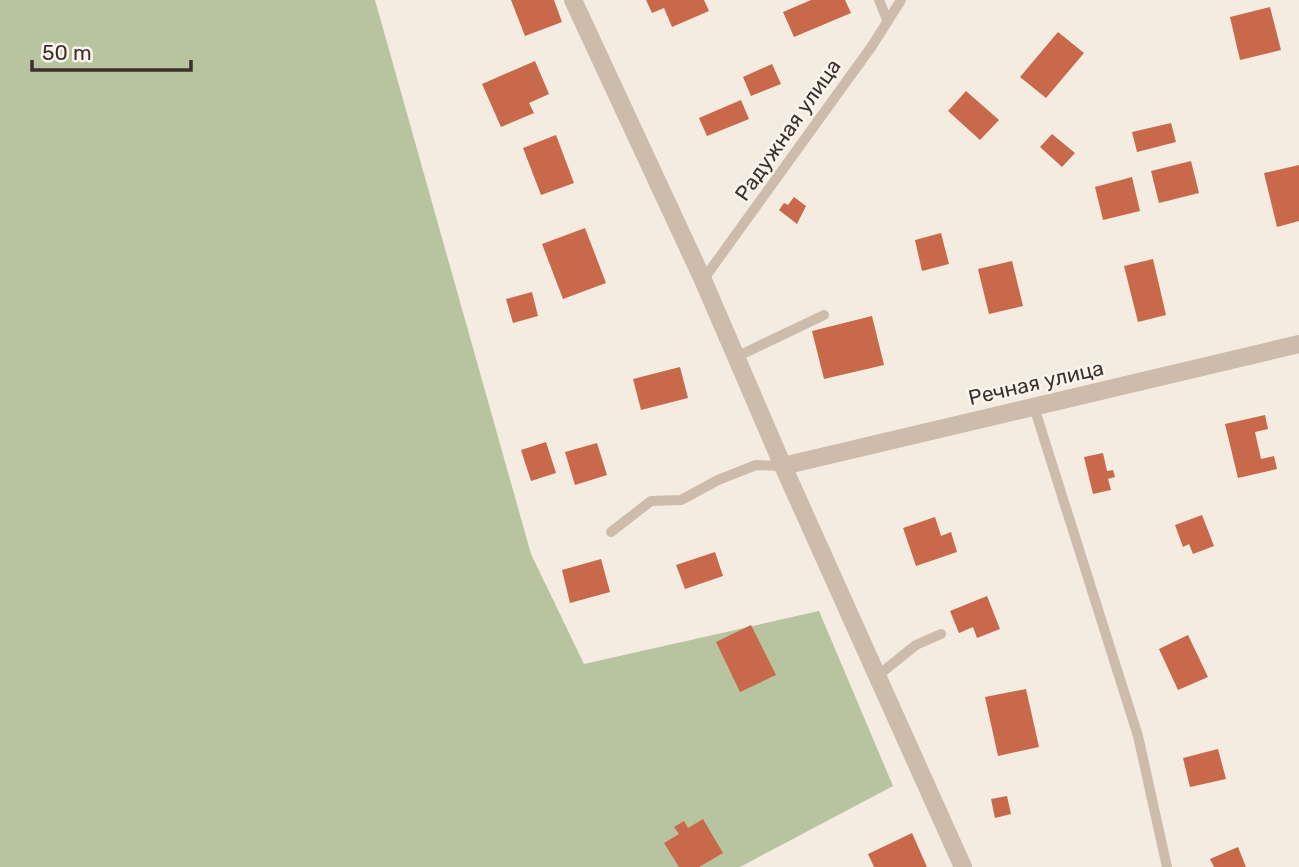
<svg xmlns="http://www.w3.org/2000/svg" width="1299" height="867" viewBox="0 0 1299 867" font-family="Rubik,sans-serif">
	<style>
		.green { fill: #b8c4a0 }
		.building { fill: #c8694b }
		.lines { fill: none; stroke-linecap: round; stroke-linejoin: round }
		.lane { stroke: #cdbbac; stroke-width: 10 }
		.street { stroke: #cdbbac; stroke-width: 18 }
		.labels { text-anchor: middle; stroke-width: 5; stroke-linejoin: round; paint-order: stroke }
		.street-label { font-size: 21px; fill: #3b302b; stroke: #fbf5ee }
	</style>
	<rect width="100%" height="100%" fill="#f4ebe1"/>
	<path class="green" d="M 0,0 L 375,0 L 531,554 L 584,664 L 819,611 L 893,786 L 740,867 L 0,867 Z"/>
	<path class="building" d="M 511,0 L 554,0 L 562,22 L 525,36 Z
		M 646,0 L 704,0 L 709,11 L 672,27 L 664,8 L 652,13 Z
		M 811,0 L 845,0 L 851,13 L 794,37 L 783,12 Z
		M 1270,7 L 1281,50 L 1240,60 L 1230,17 Z
		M 1058,32 L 1084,53 L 1046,98 L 1020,77 Z
		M 535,61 L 549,94 L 529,103 L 534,113 L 501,127 L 482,84 Z
		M 772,64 L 781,84 L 751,96 L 743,77 Z
		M 966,91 L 999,120 L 980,140 L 948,111 Z
		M 741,100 L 749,119 L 707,136 L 699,118 Z
		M 1171,123 L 1176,142 L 1137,152 L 1132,132 Z
		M 1052,134 L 1075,153 L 1062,167 L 1040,147 Z
		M 556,135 L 574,183 L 541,195 L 523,148 Z
		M 1191,161 L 1199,193 L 1159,203 L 1151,171 Z
		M 1299,165 L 1299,221 L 1277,227 L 1264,173 Z
		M 1132,177 L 1140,211 L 1103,220 L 1095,187 Z
		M 794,197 L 806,206 L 797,224 L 779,210 L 784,203 L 788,205 Z
		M 585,228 L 606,283 L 563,299 L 542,244 Z
		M 941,233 L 949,264 L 922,271 L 915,240 Z
		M 1153,259 L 1166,315 L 1138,322 L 1124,266 Z
		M 1012,261 L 1023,306 L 989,314 L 978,269 Z
		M 532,292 L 538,316 L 513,323 L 506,299 Z
		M 872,316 L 884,365 L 824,379 L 812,331 Z
		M 680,367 L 688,398 L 641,410 L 633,379 Z
		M 1265,415 L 1268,429 L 1255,432 L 1261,459 L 1274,456 L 1277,469 L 1238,478 L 1225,424 Z
		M 546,442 L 556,473 L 531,481 L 521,450 Z
		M 597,443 L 607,475 L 575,485 L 565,452 Z
		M 1103,453 L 1107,471 L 1113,470 L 1115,477 L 1108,479 L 1111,490 L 1093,494 L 1084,457 Z
		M 1202,515 L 1214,546 L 1193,554 L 1189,544 L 1183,547 L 1175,525 Z
		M 935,517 L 941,536 L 951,532 L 957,552 L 916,566 L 903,528 Z
		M 715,552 L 723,576 L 685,589 L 676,565 Z
		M 601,559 L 610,592 L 570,603 L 562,570 Z
		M 987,596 L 1000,629 L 977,638 L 973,627 L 959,633 L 950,611 Z
		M 751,625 L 776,675 L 740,692 L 716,642 Z
		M 1188,635 L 1208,677 L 1178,690 L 1159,649 Z
		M 1026,689 L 1039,747 L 998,756 L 985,697 Z
		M 1218,749 L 1226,779 L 1190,787 L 1183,758 Z
		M 1007,796 L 1011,814 L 995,818 L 991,799 Z
		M 703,819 L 723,853 L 699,867 L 679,867 L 664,843 L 679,834 L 674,827 L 684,821 L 688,828 Z
		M 912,833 L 927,867 L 874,867 L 868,854 Z
		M 1238,847 L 1246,867 L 1214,867 L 1210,859 Z"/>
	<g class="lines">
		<path class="lane" d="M 879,0 L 887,20
			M 703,280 L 872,46 L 901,0
			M 736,357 L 824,315
			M 1034,407 L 1138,736 L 1167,867
			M 611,532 L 651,501 L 681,500 L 718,480 L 756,465 L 783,466
			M 876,677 L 916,645 L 941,634"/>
		<path class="street" d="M 573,0 L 703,280 L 783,466 L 963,867
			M 783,466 L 1299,344"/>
	</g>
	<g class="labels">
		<g class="street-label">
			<text transform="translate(788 130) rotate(-55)" y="7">Радужная улица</text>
			<text transform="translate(1036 383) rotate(-13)" y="7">Речная улица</text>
		</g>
	</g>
	<path d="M32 60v10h159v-10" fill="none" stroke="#3b302b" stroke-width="3.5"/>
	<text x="42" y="60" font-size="21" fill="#3b302b" stroke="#fbf5ee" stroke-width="5" paint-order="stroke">50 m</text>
</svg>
